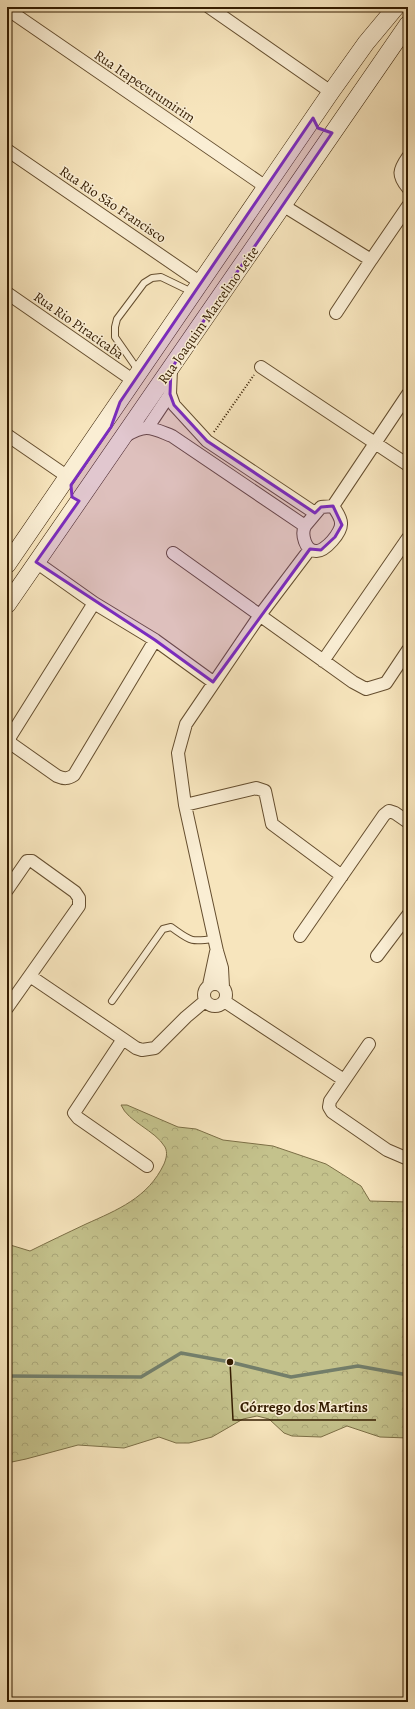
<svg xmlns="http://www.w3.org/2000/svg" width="415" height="1709" viewBox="0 0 415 1709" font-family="Alegreya,serif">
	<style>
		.forest { fill: url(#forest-crowns); stroke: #7c6f46 }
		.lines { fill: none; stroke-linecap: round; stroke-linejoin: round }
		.stream { stroke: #737e6a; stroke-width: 3.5 }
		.service-casing { stroke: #654e2f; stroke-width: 8 }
		.minor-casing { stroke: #654e2f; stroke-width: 14 }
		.secondary-casing { stroke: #341c00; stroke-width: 18 }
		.path { stroke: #341c00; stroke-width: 2; stroke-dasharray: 1 2; stroke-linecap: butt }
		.service { stroke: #faeed4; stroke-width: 6 }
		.minor { stroke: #faeed4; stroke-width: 12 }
		.secondary { stroke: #faeed4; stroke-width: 17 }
		.marked { fill: #7b2cbf; fill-opacity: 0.2; stroke: #7b2cbf; stroke-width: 3; stroke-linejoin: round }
		.labels { text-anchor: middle; stroke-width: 3; stroke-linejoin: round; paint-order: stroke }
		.street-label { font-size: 14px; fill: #341c00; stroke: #faeed4 }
		.leader { fill: none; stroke: #341c00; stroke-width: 1.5 }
		.callout-dot { fill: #341c00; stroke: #faeed4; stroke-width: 1.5 }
		.callout-label { font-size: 15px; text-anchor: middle; font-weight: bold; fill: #341c00; stroke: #faeed4; stroke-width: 3; stroke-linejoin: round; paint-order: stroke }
	</style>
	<defs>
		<pattern id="forest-crowns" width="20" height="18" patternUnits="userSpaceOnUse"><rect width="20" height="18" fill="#c4c28c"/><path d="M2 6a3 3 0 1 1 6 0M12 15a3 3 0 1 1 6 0" fill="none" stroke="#a9a677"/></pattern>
	</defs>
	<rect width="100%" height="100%" fill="#f7e5bd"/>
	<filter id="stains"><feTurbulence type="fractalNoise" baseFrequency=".005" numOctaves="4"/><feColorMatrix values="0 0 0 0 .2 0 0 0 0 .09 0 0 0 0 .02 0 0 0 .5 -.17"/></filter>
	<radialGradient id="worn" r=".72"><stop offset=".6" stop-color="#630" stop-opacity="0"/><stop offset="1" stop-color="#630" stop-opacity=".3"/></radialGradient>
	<path class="forest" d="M 121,1105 L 127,1105 L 178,1127 L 196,1129 L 223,1140 L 273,1146 L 326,1164 L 361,1186 L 370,1201 L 408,1202 L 408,1438 L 380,1437 L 347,1426 L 321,1437 L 292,1436 L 284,1433 L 269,1419 L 257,1416 L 243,1419 L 212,1437 L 189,1443 L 176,1443 L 159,1437 L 124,1448 L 78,1445 L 26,1459 L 7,1463 L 7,1244 L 30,1251 C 48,1242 67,1233 86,1224 C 117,1210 148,1198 164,1164 C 166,1159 168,1153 165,1147 C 155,1130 128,1122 121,1105 Z"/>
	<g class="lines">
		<path class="stream" d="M 7,1376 L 141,1377 L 181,1353 L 230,1362 L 291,1377 L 358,1366 L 408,1375"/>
		<defs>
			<path id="service" d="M 138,370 L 115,337 L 115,327 L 117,319 L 144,283 L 152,278 L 161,277 L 192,292
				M 112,1001 L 163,929 L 171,927 C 191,941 189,942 214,939"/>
			<path id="minor" d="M 209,7 L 331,92
				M 7,9 L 266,187
				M 7,150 L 201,283
				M 408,157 C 399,170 397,175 408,188
				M 284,206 L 371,260 L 408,206
				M 7,293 L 134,381
				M 336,313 L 371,260
				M 261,367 L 408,465
				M 171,369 L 170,394 L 174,405 L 207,441 L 315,513
				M 148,427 L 170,394
				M 7,435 L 68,477
				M 125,436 C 147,424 149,427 172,436 L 305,526
				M 333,506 L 408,394
				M 333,506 C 336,511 341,517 341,523 C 342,532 325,552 316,551 C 305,551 301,534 305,526 L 321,507 Z
				M 173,553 L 353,682 L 366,689 L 386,683 L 408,650
				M 36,562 L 94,603 L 155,640 L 213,682
				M 94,603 L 10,737 L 10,742 L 13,745 L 57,776 C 64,779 68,779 74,775 L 155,640
				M 323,661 L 408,538
				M 185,805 L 256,788 L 265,791 L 272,824 L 342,876
				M 7,890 L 27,861 L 32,861 L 75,892 L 79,898 L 79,906 L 7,1008
				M 300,936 L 384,815 L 389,811 L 395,813 L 408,822
				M 377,956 L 408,915
				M 30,976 L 123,1039 L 136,1048 L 142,1050 L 155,1048 L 186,1017 L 205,1001
				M204 995a11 11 0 1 1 22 0a11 11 0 1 1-22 0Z
				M 209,985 L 216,952
				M 223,987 L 222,968 L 217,951 L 185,805 L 178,753 L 186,724 L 260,615 L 310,549
				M 224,1001 L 344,1080
				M 123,1039 L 74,1113 L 78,1118 L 147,1166
				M 369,1044 L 330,1101 L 329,1107 L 332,1112 L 387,1150 L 408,1159"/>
			<path id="secondary" d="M 7,565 L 331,92 L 366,43 L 396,7
				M 7,605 L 408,24"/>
		</defs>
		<use href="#service" class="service-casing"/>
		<use href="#minor" class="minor-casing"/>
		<use href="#secondary" class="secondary-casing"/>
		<path class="path" d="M 214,432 L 254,375"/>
		<use href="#service" class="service"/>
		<use href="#minor" class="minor"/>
		<use href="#secondary" class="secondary"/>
	</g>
	<path class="marked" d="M 313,118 L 318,128 L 332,133 L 171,369 L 170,394 L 174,405 L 207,441 L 315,513 L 321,507 L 333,506 L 342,525 L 335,537 L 321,550 L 310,549 L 213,682 L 155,640 L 36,562 L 79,501 L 72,497 L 71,485 L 111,427 L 120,402 Z"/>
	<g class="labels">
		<g class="street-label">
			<text transform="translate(145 86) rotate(34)" y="5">Rua Itapecurumirim</text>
			<text transform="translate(113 204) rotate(34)" y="5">Rua Rio São Francisco</text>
			<text transform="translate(208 315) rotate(-55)" y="5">Rua Joaquim Marcelino Leite</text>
			<text transform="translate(79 325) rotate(35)" y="5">Rua Rio Piracicaba</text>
		</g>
	</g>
	<path class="leader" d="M230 1362L233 1420H376"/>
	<circle class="callout-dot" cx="230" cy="1362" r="4"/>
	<g class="callout-label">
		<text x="304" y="1412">Córrego dos Martins</text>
	</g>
	<rect width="415" height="1709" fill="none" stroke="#f7e5bd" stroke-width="24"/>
	<rect x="8" y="8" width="399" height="1693" fill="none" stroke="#341c00" stroke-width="2"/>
	<rect x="12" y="12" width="391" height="1685" fill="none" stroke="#341c00"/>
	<rect width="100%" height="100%" filter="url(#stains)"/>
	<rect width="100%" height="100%" fill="url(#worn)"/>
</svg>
